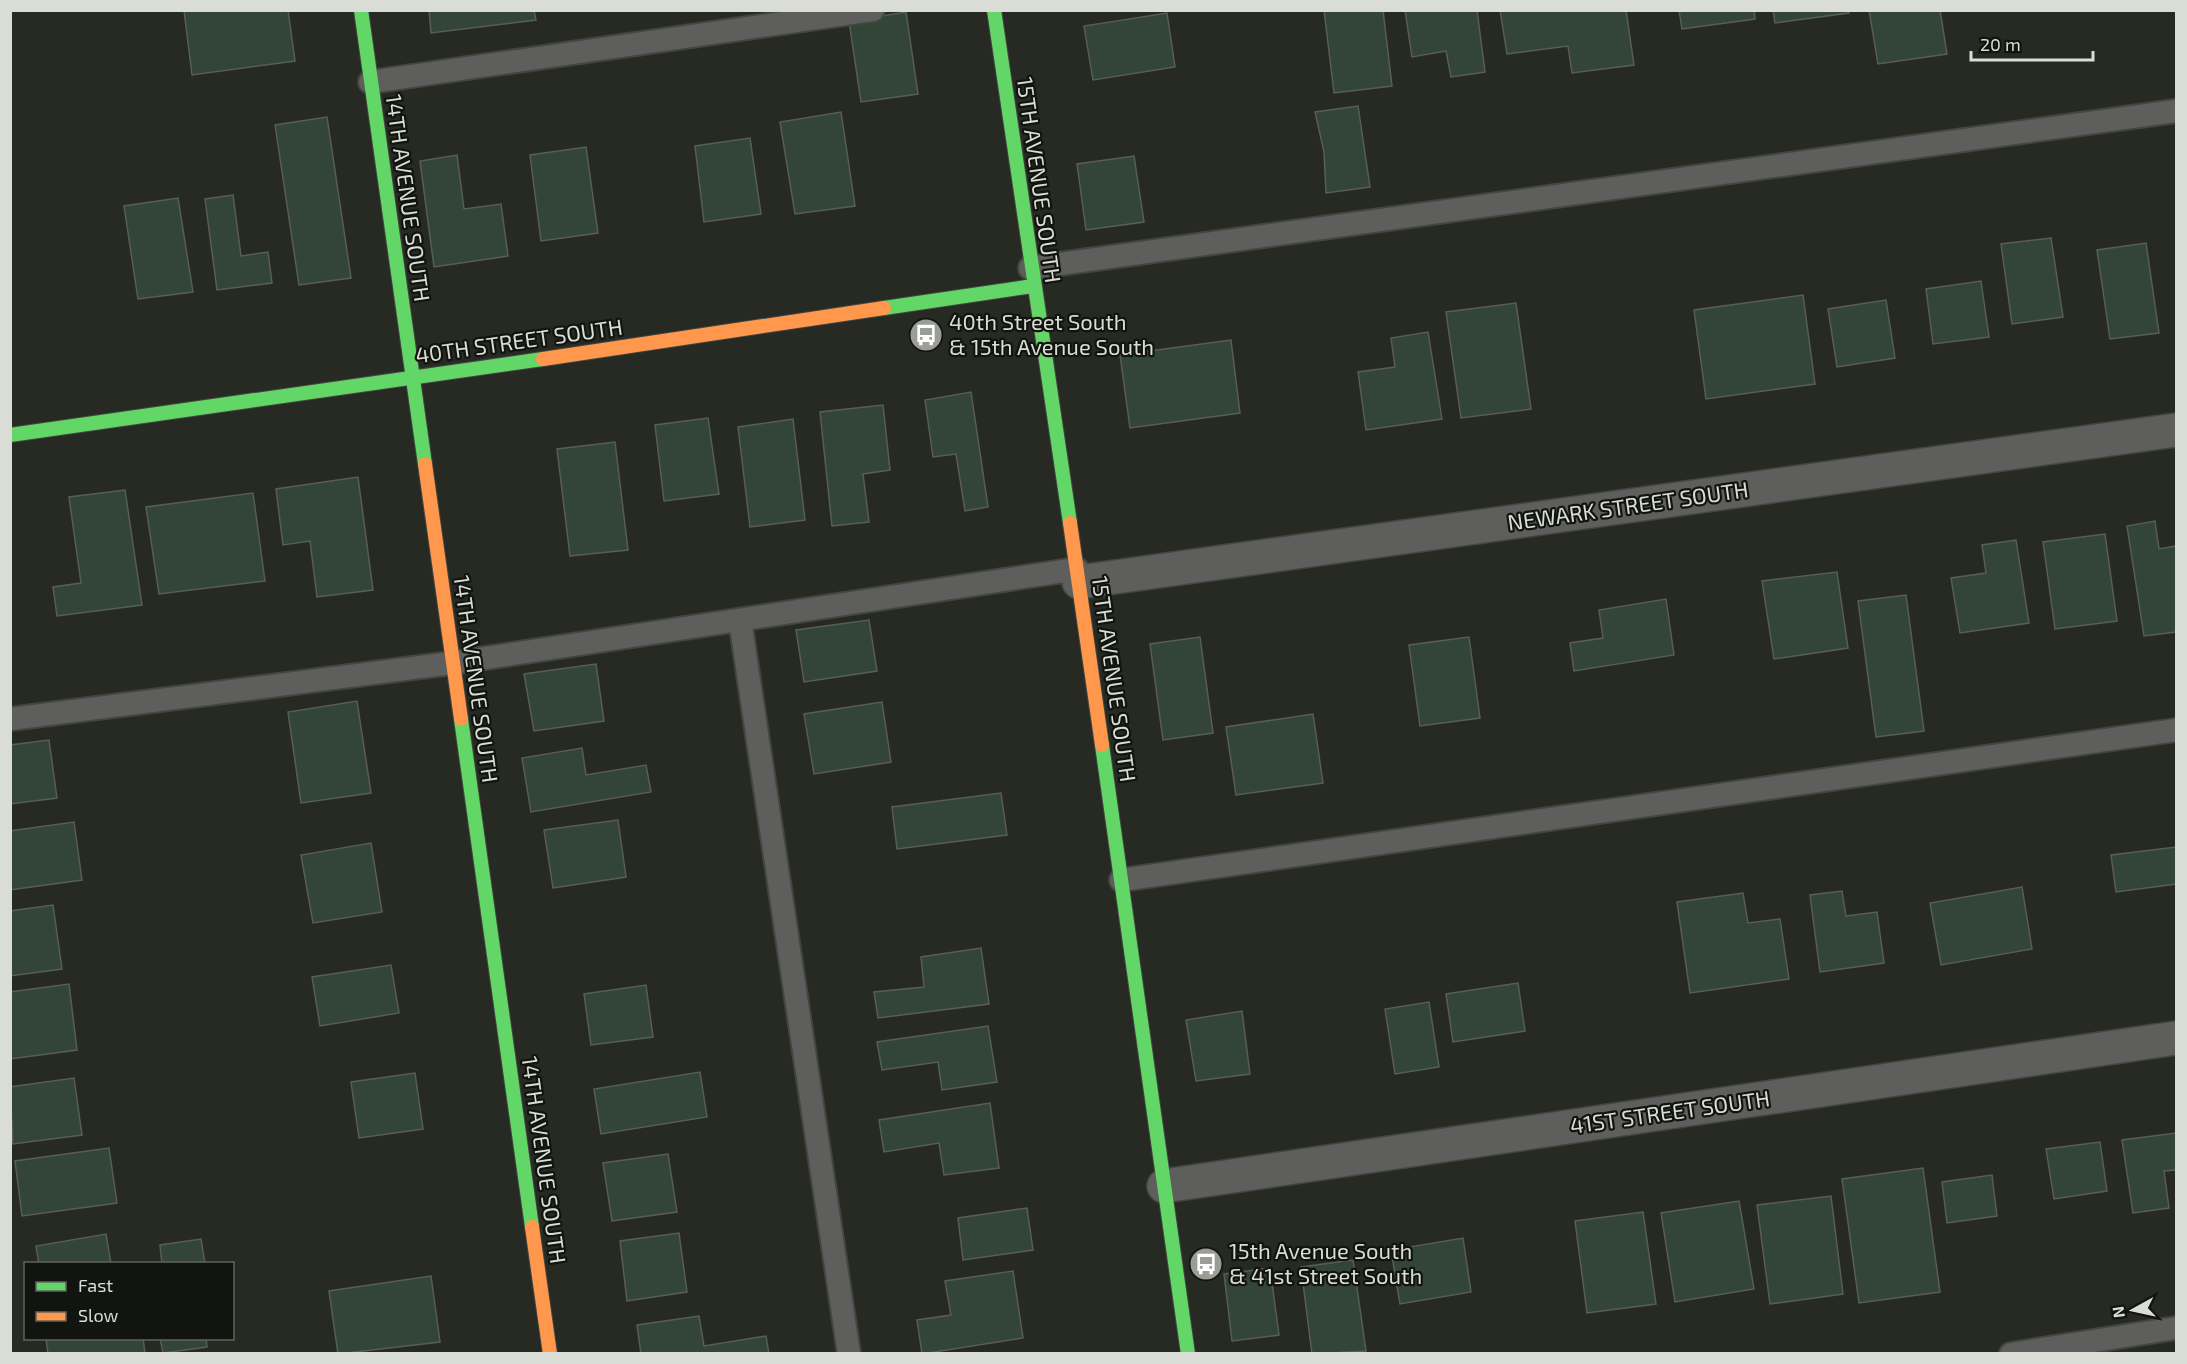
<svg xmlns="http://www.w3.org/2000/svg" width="2187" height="1364" viewBox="0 0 2187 1364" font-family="'Exo 2',sans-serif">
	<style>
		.building { fill: #324537; stroke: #595d58; stroke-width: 1.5 }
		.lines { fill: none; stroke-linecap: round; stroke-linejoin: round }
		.lane-casing { stroke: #434640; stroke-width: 26 }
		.street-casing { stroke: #434640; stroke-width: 36 }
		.fast-casing { stroke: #434640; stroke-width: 16 }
		.slow-casing { stroke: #434640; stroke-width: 16 }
		.lane { stroke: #5e5f5c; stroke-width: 22 }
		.street { stroke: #5e5f5c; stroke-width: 33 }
		.fast { stroke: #63d668; stroke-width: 14 }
		.slow { stroke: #ff974d; stroke-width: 14 }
		.labels { text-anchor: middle; stroke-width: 4.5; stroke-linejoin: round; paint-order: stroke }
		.street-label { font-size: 22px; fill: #d9ddd5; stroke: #12140f }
		.poi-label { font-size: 22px; fill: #d9ddd5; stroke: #12140f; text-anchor: start }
	</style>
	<rect width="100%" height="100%" fill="#272a23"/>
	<path class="building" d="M 184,10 L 288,10 L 295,61 L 192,75 Z
		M 429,10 L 534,10 L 536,20 L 431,33 Z
		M 1324,10 L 1383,10 L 1392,86 L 1334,93 Z
		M 1405,10 L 1477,10 L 1485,72 L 1451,77 L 1446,51 L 1412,57 Z
		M 1500,10 L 1626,10 L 1634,65 L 1572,73 L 1568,46 L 1507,54 Z
		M 1679,10 L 1754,10 L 1755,19 L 1682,29 Z
		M 1773,10 L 1849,10 L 1849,13 L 1775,23 Z
		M 1869,10 L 1940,10 L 1947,54 L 1878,64 Z
		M 906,12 L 918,94 L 861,102 L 849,21 Z
		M 1167,13 L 1175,67 L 1093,80 L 1084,26 Z
		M 1358,106 L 1370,187 L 1326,193 L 1324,152 L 1315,112 Z
		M 841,112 L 855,206 L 795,214 L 780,122 Z
		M 327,117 L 351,278 L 299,285 L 275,125 Z
		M 750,138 L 761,214 L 704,222 L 695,146 Z
		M 586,147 L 598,233 L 541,241 L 530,155 Z
		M 457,155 L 464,209 L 501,204 L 508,256 L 434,267 L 420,161 Z
		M 1134,156 L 1144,222 L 1086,230 L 1077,164 Z
		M 233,195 L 241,256 L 268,252 L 272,283 L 217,290 L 205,199 Z
		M 178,198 L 193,292 L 138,299 L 124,206 Z
		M 2051,238 L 2063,317 L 2012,324 L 2001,244 Z
		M 2146,243 L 2159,333 L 2110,339 L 2097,250 Z
		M 1981,281 L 1989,337 L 1933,344 L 1926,289 Z
		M 1803,295 L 1815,384 L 1706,399 L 1694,310 Z
		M 1886,300 L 1895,358 L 1837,367 L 1828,309 Z
		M 1516,303 L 1531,409 L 1461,418 L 1446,312 Z
		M 1428,332 L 1442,419 L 1366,430 L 1358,372 L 1395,367 L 1391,338 Z
		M 1231,340 L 1240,413 L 1130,428 L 1120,355 Z
		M 971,392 L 988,507 L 965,511 L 956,454 L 933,457 L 925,400 Z
		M 883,405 L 890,470 L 863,474 L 869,522 L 832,526 L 820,412 Z
		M 708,418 L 719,494 L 664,501 L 655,425 Z
		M 793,419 L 805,520 L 750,527 L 738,427 Z
		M 615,442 L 628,550 L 570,556 L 557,449 Z
		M 358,477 L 373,590 L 317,597 L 310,541 L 283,545 L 276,489 Z
		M 125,490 L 142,605 L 57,616 L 53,587 L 81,583 L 69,497 Z
		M 253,493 L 265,581 L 159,594 L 146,507 Z
		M 2155,521 L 2159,549 L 2176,546 L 2176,632 L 2144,636 L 2127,526 Z
		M 2105,534 L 2117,621 L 2055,629 L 2043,542 Z
		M 2016,540 L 2029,623 L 1960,633 L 1951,578 L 1986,573 L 1982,545 Z
		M 1837,572 L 1848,648 L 1774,659 L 1762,581 Z
		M 1906,595 L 1924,731 L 1876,737 L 1858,601 Z
		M 1666,599 L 1674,655 L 1574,671 L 1570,643 L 1603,638 L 1599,610 Z
		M 869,620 L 877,671 L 804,682 L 796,630 Z
		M 1200,637 L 1213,733 L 1163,740 L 1150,644 Z
		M 1469,637 L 1480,718 L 1420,726 L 1409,645 Z
		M 596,664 L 604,721 L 534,731 L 524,674 Z
		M 357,701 L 371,793 L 301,803 L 288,712 Z
		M 882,702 L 891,762 L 814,774 L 804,714 Z
		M 1313,714 L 1323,783 L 1236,795 L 1226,727 Z
		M 49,740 L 57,798 L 10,804 L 10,745 Z
		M 582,748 L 586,775 L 646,765 L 651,792 L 531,812 L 522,758 Z
		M 1001,793 L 1007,835 L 897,849 L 892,807 Z
		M 618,820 L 626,877 L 553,888 L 544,830 Z
		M 74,822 L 82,880 L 10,890 L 10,831 Z
		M 371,843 L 382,912 L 313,923 L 301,855 Z
		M 2176,847 L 2176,884 L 2116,892 L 2111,855 Z
		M 2022,887 L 2032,949 L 1941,965 L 1930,903 Z
		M 1842,891 L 1846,916 L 1877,912 L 1884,963 L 1820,972 L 1810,895 Z
		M 1743,893 L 1748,923 L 1780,919 L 1789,979 L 1690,993 L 1677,902 Z
		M 53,905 L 62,969 L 10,976 L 10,911 Z
		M 981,948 L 989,1004 L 878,1018 L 874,992 L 924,987 L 921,957 Z
		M 391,965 L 399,1013 L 320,1026 L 312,977 Z
		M 1518,983 L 1525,1031 L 1453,1042 L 1446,994 Z
		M 69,984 L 77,1050 L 10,1059 L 10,992 Z
		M 646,985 L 653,1037 L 591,1045 L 584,994 Z
		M 1429,1002 L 1439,1067 L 1395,1074 L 1385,1009 Z
		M 1242,1011 L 1250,1074 L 1196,1081 L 1186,1020 Z
		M 988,1026 L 997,1082 L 942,1090 L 938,1062 L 882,1070 L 877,1042 Z
		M 700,1072 L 707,1117 L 601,1134 L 594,1089 Z
		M 415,1073 L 423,1129 L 359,1138 L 351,1082 Z
		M 74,1078 L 82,1135 L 13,1144 L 10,1087 Z
		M 990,1103 L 999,1168 L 944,1175 L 939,1143 L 884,1152 L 879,1120 Z
		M 2176,1133 L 2176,1170 L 2164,1171 L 2169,1208 L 2133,1213 L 2122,1140 Z
		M 2100,1142 L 2107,1191 L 2054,1199 L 2046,1149 Z
		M 109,1148 L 117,1203 L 22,1216 L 15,1161 Z
		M 668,1154 L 677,1212 L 612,1221 L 603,1163 Z
		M 1923,1168 L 1940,1292 L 1859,1303 L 1842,1179 Z
		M 1992,1175 L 1997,1216 L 1947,1223 L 1942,1182 Z
		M 1831,1196 L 1843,1294 L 1770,1304 L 1757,1205 Z
		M 1739,1201 L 1754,1289 L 1675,1302 L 1661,1213 Z
		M 1027,1208 L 1033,1250 L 963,1260 L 958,1218 Z
		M 1643,1212 L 1656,1304 L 1587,1313 L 1575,1221 Z
		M 679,1233 L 687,1292 L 627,1301 L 620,1241 Z
		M 106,1234 L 111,1264 L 39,1264 L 36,1246 Z
		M 1463,1238 L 1471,1292 L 1400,1304 L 1391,1250 Z
		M 201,1239 L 205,1264 L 162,1264 L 160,1245 Z
		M 1353,1260 L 1366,1351 L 1312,1354 L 1301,1267 Z
		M 1270,1268 L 1279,1335 L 1232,1341 L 1224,1274 Z
		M 1013,1271 L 1023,1338 L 922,1354 L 917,1320 L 951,1315 L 945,1281 Z
		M 431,1276 L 440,1342 L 338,1354 L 329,1291 Z
		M 699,1316 L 704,1346 L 766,1336 L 769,1354 L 641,1354 L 637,1325 Z
		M 46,1338 L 143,1338 L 145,1354 L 48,1354 Z
		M 160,1338 L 206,1338 L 207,1347 L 163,1353 Z"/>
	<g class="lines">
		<defs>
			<path id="lane" d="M 370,82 L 873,10
				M 1030,268 L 2176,111
				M 740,620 L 849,1354
				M 10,719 L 452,663 L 1077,569
				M 1121,880 L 2176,730
				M 2011,1354 L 2176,1328"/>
			<path id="street" d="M 1079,582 L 2176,430
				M 1164,1186 L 2176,1038"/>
			<path id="fast" d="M 361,10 L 425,464
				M 994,10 L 1070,523
				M 884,308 L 1033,286
				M 10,435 L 543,359
				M 461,719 L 532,1227
				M 1102,745 L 1188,1354"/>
			<path id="slow" d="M 543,359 L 884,308
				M 425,464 L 461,719
				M 1070,523 L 1102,745
				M 532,1227 L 550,1354"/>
		</defs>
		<use href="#lane" class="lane-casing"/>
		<use href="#street" class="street-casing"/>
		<use href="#fast" class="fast-casing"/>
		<use href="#slow" class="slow-casing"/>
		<use href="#lane" class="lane"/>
		<use href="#street" class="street"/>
		<use href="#fast" class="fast"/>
		<use href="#slow" class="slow"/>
	</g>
	<defs>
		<symbol id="bus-disc" viewBox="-11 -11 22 22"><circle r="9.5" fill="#9b9e97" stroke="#12140f"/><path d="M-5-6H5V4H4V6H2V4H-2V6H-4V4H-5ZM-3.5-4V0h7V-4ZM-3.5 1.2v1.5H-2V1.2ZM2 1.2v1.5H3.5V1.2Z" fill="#fff"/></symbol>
	</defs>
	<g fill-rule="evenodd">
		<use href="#bus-disc" x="907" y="316" width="38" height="38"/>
		<use href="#bus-disc" x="1187" y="1245" width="38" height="38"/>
	</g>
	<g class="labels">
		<g class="street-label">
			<text transform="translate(1039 180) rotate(82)" y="8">15TH AVENUE SOUTH</text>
			<text transform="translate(408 198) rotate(82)" y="8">14TH AVENUE SOUTH</text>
			<text transform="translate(519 341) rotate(-8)" y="8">40TH STREET SOUTH</text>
			<text transform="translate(1628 506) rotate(-8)" y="8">NEWARK STREET SOUTH</text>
			<text transform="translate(476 679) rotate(82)" y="8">14TH AVENUE SOUTH</text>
			<text transform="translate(1114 679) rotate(82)" y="8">15TH AVENUE SOUTH</text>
			<text transform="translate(1670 1112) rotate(-8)" y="8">41ST STREET SOUTH</text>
			<text transform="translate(544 1160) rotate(82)" y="8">14TH AVENUE SOUTH</text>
		</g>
		<g class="poi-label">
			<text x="949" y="330">40th Street South<tspan x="949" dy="25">&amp; 15th Avenue South</tspan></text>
			<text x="1229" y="1259">15th Avenue South<tspan x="1229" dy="25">&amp; 41st Street South</tspan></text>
		</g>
	</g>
	<rect width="2187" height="1364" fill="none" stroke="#d9ddd5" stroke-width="24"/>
	<rect x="24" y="1262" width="210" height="78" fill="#12140f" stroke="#62645e" stroke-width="1.5"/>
	<rect x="36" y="1282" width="30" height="9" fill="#63d668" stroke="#62645e" stroke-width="1.5"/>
	<text x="78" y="1292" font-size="18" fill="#d9ddd5">Fast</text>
	<rect x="36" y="1312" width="30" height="9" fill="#ff974d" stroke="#62645e" stroke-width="1.5"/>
	<text x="78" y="1322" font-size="18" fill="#d9ddd5">Slow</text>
	<g transform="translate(2133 1310) rotate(262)" stroke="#12140f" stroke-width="4.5" paint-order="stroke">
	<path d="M0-4.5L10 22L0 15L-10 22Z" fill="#d9ddd5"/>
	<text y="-9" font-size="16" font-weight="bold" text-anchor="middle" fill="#d9ddd5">N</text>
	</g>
	<path d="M1971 51v9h122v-9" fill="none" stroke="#d9ddd5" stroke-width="3"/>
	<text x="1980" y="51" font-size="18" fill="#d9ddd5" stroke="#12140f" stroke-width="4.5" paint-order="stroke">20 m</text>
</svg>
